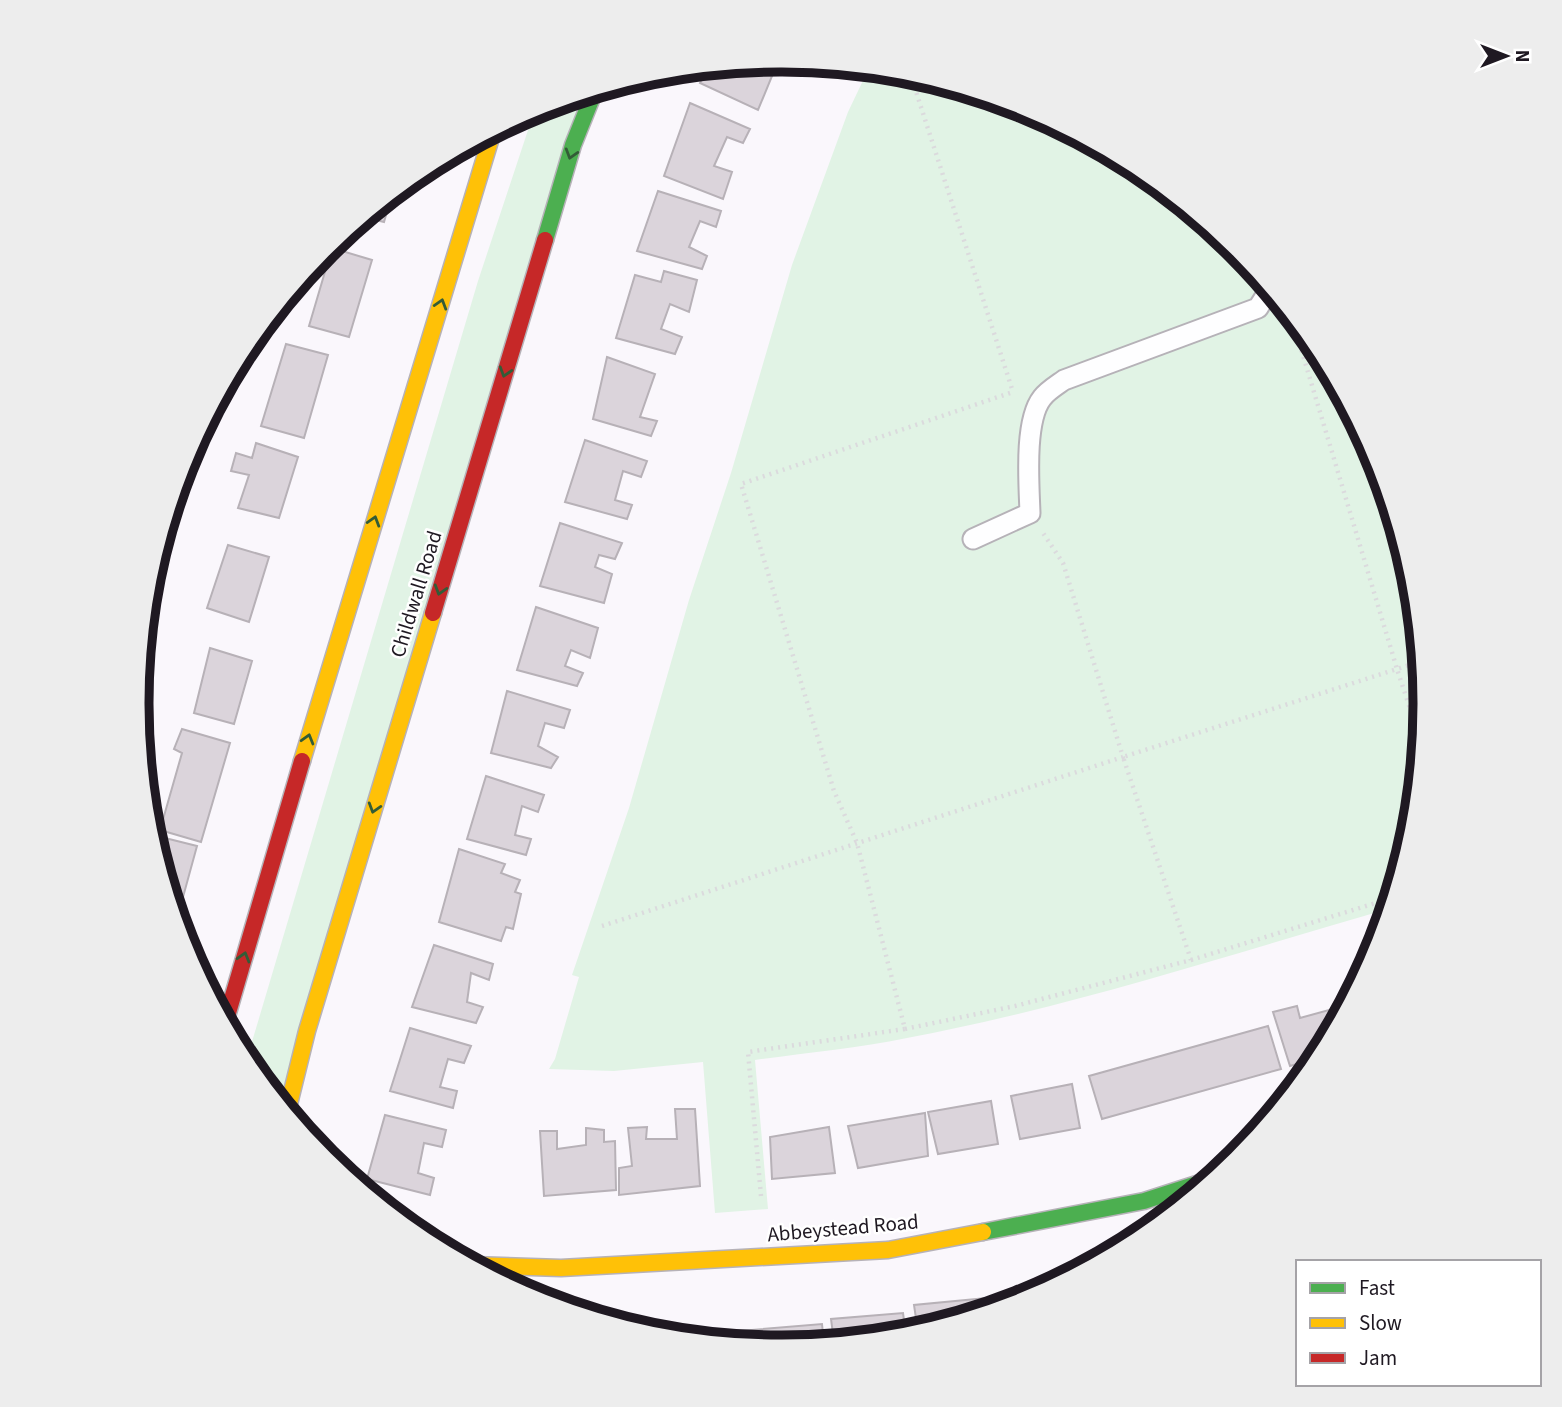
<svg xmlns="http://www.w3.org/2000/svg" width="1562" height="1407" viewBox="0 0 1562 1407" font-family="'Source Sans 3',sans-serif">
	<style>
		.green { fill: #e1f3e5 }
		.building { fill: #dbd4db; stroke: #b7b1b7; stroke-width: 2 }
		.lines { fill: none; stroke-linecap: round; stroke-linejoin: round }
		.lane-casing { stroke: #b6b2b8; stroke-width: 23 }
		.fast-casing { stroke: #b6b2b8; stroke-width: 19 }
		.slow-casing { stroke: #b6b2b8; stroke-width: 19 }
		.jam-casing { stroke: #b6b2b8; stroke-width: 19 }
		.path { stroke: #dbdadd; stroke-width: 4.5; stroke-dasharray: 2 5; stroke-linecap: butt }
		.lane { stroke: #fefeff; stroke-width: 19 }
		.fast { stroke: #4caf50; stroke-width: 16 }
		.slow { stroke: #ffc107; stroke-width: 16 }
		.jam { stroke: #c62828; stroke-width: 16 }
		.oneway { stroke: #335c37 }
		.labels { text-anchor: middle; stroke-width: 5; stroke-linejoin: round; paint-order: stroke }
		.street-label { font-size: 21px; fill: #1f1922; stroke: #fff }
		.rim { fill: none; stroke: #1f1922; stroke-width: 9 }
	</style>
	<rect width="100%" height="100%" fill="#faf7fc"/>
	<path class="green" d="M 869,68 L 907,72 L 1028,109 L 1139,168 L 1237,248 L 1317,346 L 1376,457 L 1413,578 L 1425,704 L 1413,830 L 1388,909 C 1229,955 1071,1007 907,1038 C 857,1048 806,1053 755,1060 L 768,1209 L 715,1213 L 703,1062 L 614,1071 L 549,1069 L 555,1059 L 579,977 L 572,975 L 629,808 L 689,600 L 731,473 L 792,265 L 848,112 Z
		M 582,94 L 279,1102 L 246,1062 L 478,281 L 535,109 Z
		M 216,400 L 143,640 L 149,577 L 186,457 Z"/>
	<path class="building" d="M 780,60 L 777,67 L 766,61 Z
		M 761,61 L 757,70 L 772,76 L 758,110 L 700,83 L 708,67 Z
		M 690,103 L 750,129 L 743,143 L 727,137 L 714,166 L 732,172 L 723,199 L 664,176 Z
		M 658,191 L 721,211 L 716,227 L 700,221 L 689,247 L 707,256 L 702,269 L 637,251 Z
		M 392,194 L 384,222 L 364,217 Z
		M 332,248 L 372,260 L 349,337 L 309,326 Z
		M 664,271 L 697,280 L 689,312 L 670,304 L 661,329 L 682,337 L 675,354 L 616,338 L 635,275 L 661,282 Z
		M 286,344 L 328,355 L 304,438 L 261,426 Z
		M 607,357 L 655,374 L 640,417 L 657,421 L 651,436 L 593,419 Z
		M 585,440 L 647,461 L 641,477 L 623,471 L 615,500 L 632,505 L 627,519 L 565,502 Z
		M 256,443 L 298,457 L 279,518 L 238,508 L 249,475 L 231,471 L 236,453 L 252,458 Z
		M 560,523 L 622,543 L 615,559 L 599,555 L 595,567 L 612,574 L 604,603 L 540,586 Z
		M 228,545 L 269,557 L 249,622 L 207,608 Z
		M 536,607 L 598,628 L 590,658 L 571,650 L 565,666 L 583,673 L 577,686 L 517,670 Z
		M 210,648 L 252,661 L 234,724 L 194,713 Z
		M 507,691 L 570,710 L 564,728 L 545,723 L 538,746 L 558,757 L 551,768 L 491,753 Z
		M 182,729 L 230,743 L 201,842 L 160,830 L 182,753 L 174,749 Z
		M 486,776 L 544,795 L 538,812 L 522,806 L 515,835 L 531,839 L 526,855 L 467,839 Z
		M 157,836 L 197,846 L 177,919 L 154,845 Z
		M 459,849 L 505,864 L 501,873 L 520,880 L 515,892 L 521,894 L 513,929 L 506,927 L 501,941 L 439,922 Z
		M 434,945 L 493,964 L 489,980 L 471,973 L 467,1002 L 483,1007 L 476,1023 L 412,1007 Z
		M 1347,1005 L 1318,1058 L 1290,1066 L 1273,1012 L 1297,1006 L 1300,1018 Z
		M 1268,1026 L 1281,1069 L 1102,1119 L 1089,1076 Z
		M 410,1028 L 471,1046 L 464,1063 L 448,1059 L 440,1087 L 457,1091 L 453,1108 L 390,1091 Z
		M 1072,1084 L 1080,1128 L 1020,1139 L 1011,1096 Z
		M 991,1101 L 998,1144 L 938,1154 L 928,1112 Z
		M 675,1109 L 695,1109 L 700,1186 L 619,1195 L 619,1168 L 632,1166 L 628,1128 L 647,1127 L 646,1139 L 677,1139 Z
		M 925,1113 L 928,1156 L 858,1168 L 848,1126 Z
		M 385,1115 L 446,1130 L 442,1147 L 424,1143 L 418,1173 L 434,1178 L 430,1195 L 367,1179 Z
		M 829,1127 L 835,1173 L 772,1179 L 770,1137 Z
		M 586,1128 L 604,1130 L 604,1142 L 615,1141 L 616,1190 L 544,1196 L 540,1131 L 557,1131 L 557,1149 L 586,1145 Z
		M 1052,1285 L 1027,1299 L 1002,1306 L 1001,1302 L 1010,1300 L 1009,1293 Z
		M 986,1298 L 987,1302 L 998,1302 L 999,1307 L 918,1332 L 914,1305 Z
		M 903,1313 L 906,1335 L 834,1342 L 831,1319 Z
		M 822,1324 L 824,1343 L 781,1348 L 692,1339 L 692,1335 Z"/>
	<g class="lines">
		<defs>
			<path id="lane" d="M 973,539 L 1030,513 C 1029,484 1024,421 1042,398 C 1047,391 1057,385 1064,380 L 1258,308 L 1270,289"/>
			<path id="fast" d="M 545,240 L 573,145 L 595,90
				M 983,1232 L 1144,1201 L 1212,1179"/>
			<path id="slow" d="M 302,761 L 493,131
				M 287,1112 L 307,1031 L 433,613
				M 472,1265 L 561,1268 L 888,1250 L 983,1232"/>
			<path id="jam" d="M 433,613 L 545,240
				M 225,1023 L 302,761"/>
		</defs>
		<use href="#lane" class="lane-casing"/>
		<use href="#fast" class="fast-casing"/>
		<use href="#slow" class="slow-casing"/>
		<use href="#jam" class="jam-casing"/>
		<path class="path" d="M 910,73 L 1013,392
			M 1421,661 L 1397,669 L 1421,742
			M 602,926 L 1123,757 L 1063,563 L 1043,533
			M 1191,960 L 1392,898
			M 905,1029 L 1015,1006 L 1191,960 L 1123,757 L 1397,669 L 1296,332 L 1284,312
			M 761,1196 L 748,1052 L 905,1029 L 857,843 L 834,791 L 741,484 L 1013,392"/>
		<use href="#lane" class="lane"/>
		<use href="#fast" class="fast"/>
		<use href="#slow" class="slow"/>
		<use href="#jam" class="jam"/>
	</g>
	<defs><path id="oneway-chevron" d="M-2-3.5L2.5 0L-2 3.5" fill="none" stroke-width="1.6" stroke-linecap="round" stroke-linejoin="round" transform="scale(1.75)"/></defs>
	<g class="oneway">
		<use href="#oneway-chevron" transform="translate(571 154) rotate(107)"/>
		<use href="#oneway-chevron" transform="translate(441 304) rotate(-73)"/>
		<use href="#oneway-chevron" transform="translate(505 372) rotate(107)"/>
		<use href="#oneway-chevron" transform="translate(374 521) rotate(-73)"/>
		<use href="#oneway-chevron" transform="translate(440 590) rotate(107)"/>
		<use href="#oneway-chevron" transform="translate(308 739) rotate(-74)"/>
		<use href="#oneway-chevron" transform="translate(374 808) rotate(107)"/>
		<use href="#oneway-chevron" transform="translate(244 957) rotate(-74)"/>
	</g>
	<g class="labels">
		<g class="street-label">
			<text transform="translate(416 594) rotate(-73)" y="7">Childwall Road</text>
			<text transform="translate(843 1228) rotate(-5)" y="7">Abbeystead Road</text>
		</g>
	</g>
	<path d="M0 0H1562V1407H0ZM780 72H782A631 631 0 0 1 1413 703V704A631 631 0 0 1 782 1335H780A631 631 0 0 1 149 704V703A631 631 0 0 1 780 72Z" fill="#ededed" fill-rule="evenodd"/>
	<path class="rim" d="M780 72H782A631 631 0 0 1 1413 703V704A631 631 0 0 1 782 1335H780A631 631 0 0 1 149 704V703A631 631 0 0 1 780 72Z"/>
	<rect x="1296" y="1260" width="245" height="126" fill="#ffffff" stroke="#a5a3a7" stroke-width="2"/>
	<rect x="1310" y="1283" width="35" height="10" fill="#4caf50" stroke="#a5a3a7" stroke-width="2"/>
	<text x="1359" y="1295" font-size="21" fill="#1f1922">Fast</text>
	<rect x="1310" y="1318" width="35" height="10" fill="#ffc107" stroke="#a5a3a7" stroke-width="2"/>
	<text x="1359" y="1330" font-size="21" fill="#1f1922">Slow</text>
	<rect x="1310" y="1353" width="35" height="10" fill="#c62828" stroke="#a5a3a7" stroke-width="2"/>
	<text x="1359" y="1365" font-size="21" fill="#1f1922">Jam</text>
	<g transform="translate(1506 56) rotate(90)" stroke="#ffffff" stroke-width="5" paint-order="stroke">
	<path d="M0-5L12 26L0 18L-12 26Z" fill="#1f1922"/>
	<text y="-10" font-size="19" font-weight="bold" text-anchor="middle" fill="#1f1922">N</text>
	</g>
</svg>
